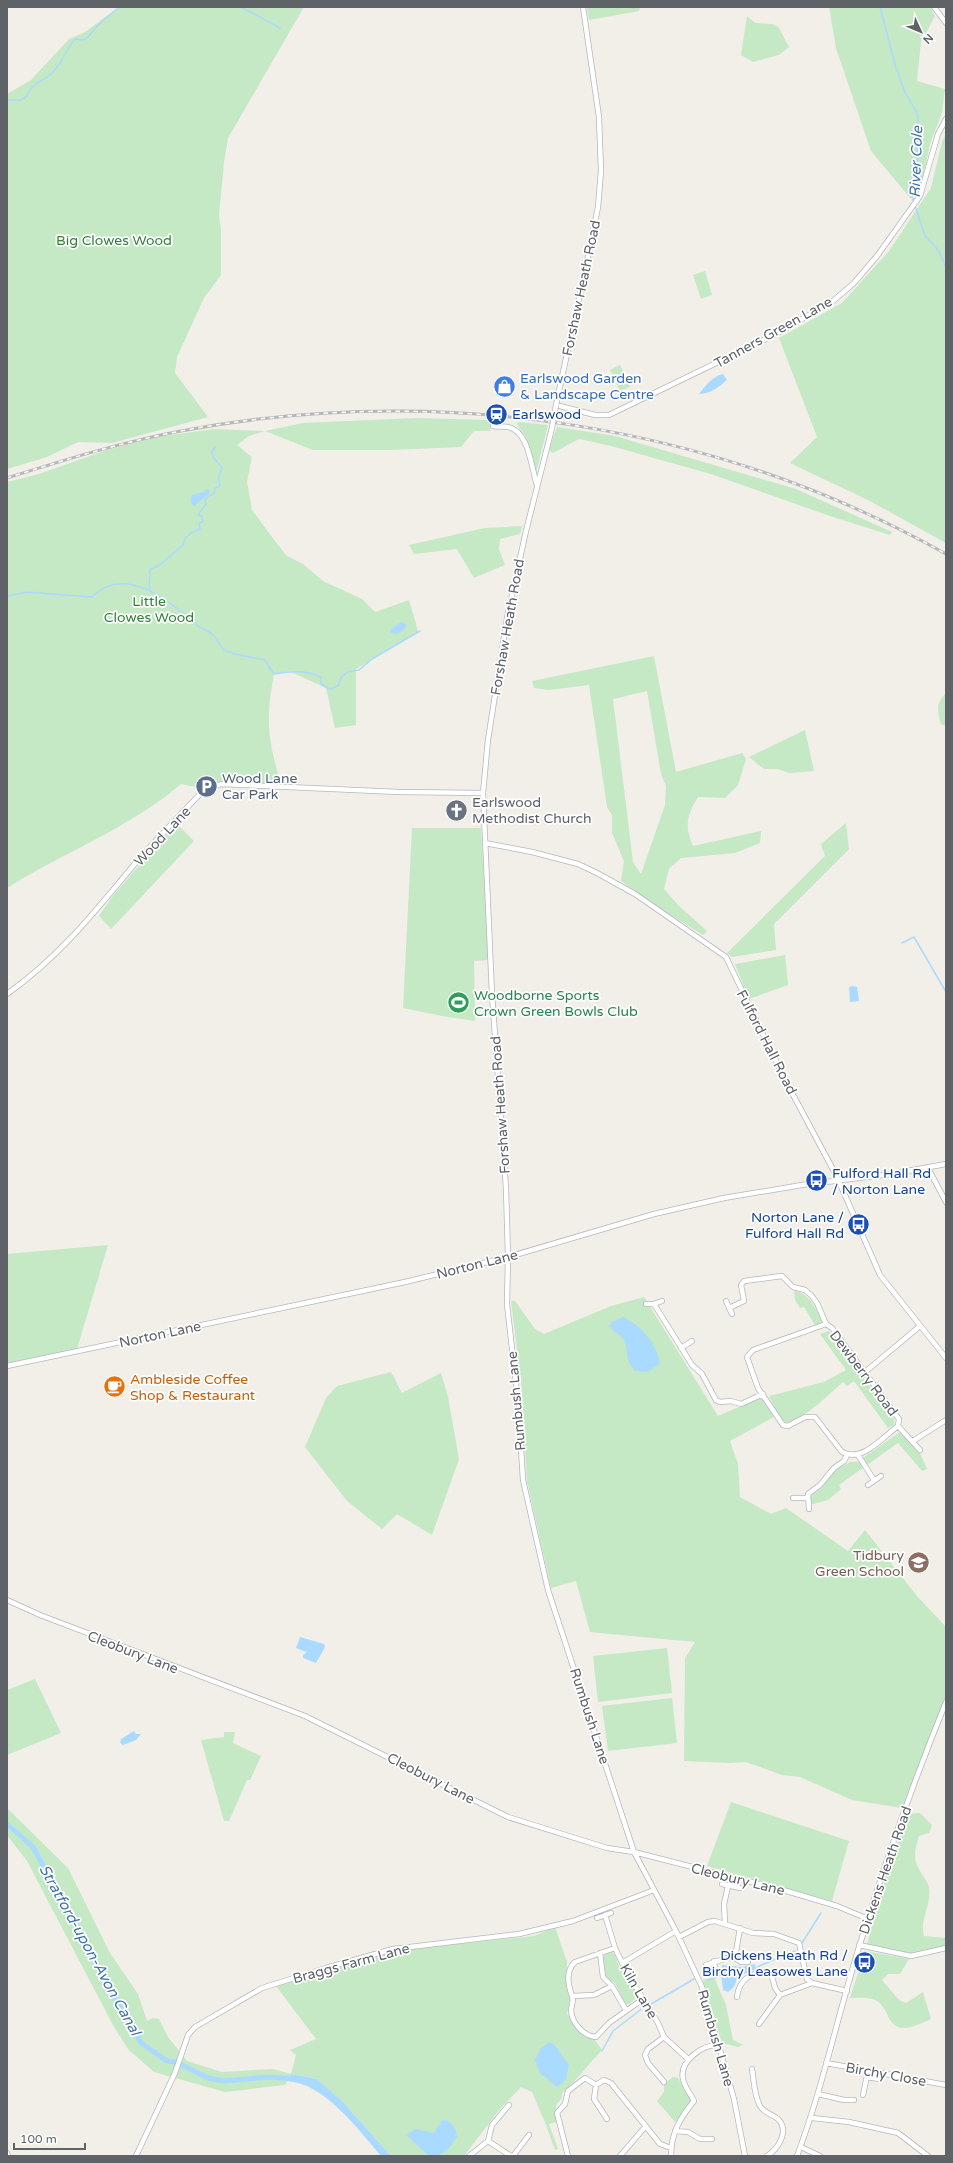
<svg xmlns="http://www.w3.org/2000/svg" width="953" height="2163" viewBox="0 0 953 2163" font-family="'Varela Round',sans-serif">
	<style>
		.green { fill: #c5e8c5; fill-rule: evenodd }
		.water { fill: #aadaff }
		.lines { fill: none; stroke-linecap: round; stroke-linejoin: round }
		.stream { stroke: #aadaff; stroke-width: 1.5 }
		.canal { stroke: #aadaff; stroke-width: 5 }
		.minor-casing { stroke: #b5b8bc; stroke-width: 6 }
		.minor { stroke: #fff; stroke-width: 4.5 }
		.rail-casing { stroke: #b6b7b8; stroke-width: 3 }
		.rail { stroke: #fff; stroke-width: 1.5; stroke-dasharray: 4.5; stroke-linecap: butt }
		.minor-bridge-casing { stroke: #b5b8bc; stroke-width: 6; stroke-linecap: butt }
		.minor-bridge { stroke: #fff; stroke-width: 4.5 }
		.labels { text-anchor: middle; stroke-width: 3.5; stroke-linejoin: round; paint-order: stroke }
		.park-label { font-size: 14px; fill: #348238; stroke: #fff }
		.street-label { font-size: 14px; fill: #5f6368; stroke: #fff }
		.shop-label { font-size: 14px; fill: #366cbe; stroke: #fff; text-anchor: start }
		.transit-label { font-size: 14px; fill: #164399; stroke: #fff; text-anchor: start }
		.service-label { font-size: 14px; fill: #4e5e75; stroke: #fff; text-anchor: start }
		.worship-label { font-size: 14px; fill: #5b616d; stroke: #fff; text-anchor: start }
		.leisure-label { font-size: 14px; fill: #27864d; stroke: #fff; text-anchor: start }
		.food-label { font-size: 14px; fill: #c56008; stroke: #fff; text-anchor: start }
		.education-label { font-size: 14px; fill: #785e54; stroke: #fff; text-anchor: end }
		.water-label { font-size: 15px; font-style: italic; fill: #4174aa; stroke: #fff }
	</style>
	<rect width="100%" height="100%" fill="#f1efe8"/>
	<path class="green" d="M 119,7 L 304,7 L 228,138 L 224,162 L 219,215 L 221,231 L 221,275 L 204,298 L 177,357 L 175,373 L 208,417 L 112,443 L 78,442 L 47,457 L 7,469 L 7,94 L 31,80 L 69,39 L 85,32 Z
		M 587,7 L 640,7 L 639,11 L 589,20 Z
		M 829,7 L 930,7 L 935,16 L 921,42 L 917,81 L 945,89 L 942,113 L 930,144 L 922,182 L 918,193 L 911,199 L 871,151 L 836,48 Z
		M 747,16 L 755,23 C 783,24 776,24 789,47 L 779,55 L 753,62 L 741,55 Z
		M 946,133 L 946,543 L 870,501 L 790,463 L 817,437 L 779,338 L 842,303 L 889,251 L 931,188 L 942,142 Z
		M 705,271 L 712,295 L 701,299 L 693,275 Z
		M 620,365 L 630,387 L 620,391 L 610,370 Z
		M 416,418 L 491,420 L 490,431 L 474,431 L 461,447 L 390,450 L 313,450 L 265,431 L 249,436 L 237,445 L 252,457 L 247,482 L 252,510 L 278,545 L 287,556 L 303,564 L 323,581 L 362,599 L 375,612 L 409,600 L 418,631 L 420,631 L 356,669 L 356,725 L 335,728 L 326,688 L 289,671 L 274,674 C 266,716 267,736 279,777 L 279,782 L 268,784 L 220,781 L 201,788 L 181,784 C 130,828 64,852 7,888 L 7,482 L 39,474 L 104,451 L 157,437 L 214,429 L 265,431 L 303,423 Z
		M 519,422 L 548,425 L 536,473 L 526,437 L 517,424 Z
		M 557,427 L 615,436 L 796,489 L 892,532 L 890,535 L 827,515 L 711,474 L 611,446 L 579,439 L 553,453 L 549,450 Z
		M 522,526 L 520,534 L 500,539 L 499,549 L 505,565 L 474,578 L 457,549 L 414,554 L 409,545 L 485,528 Z
		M 654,656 L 676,772 L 742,753 L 746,759 L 738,785 L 725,798 L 698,797 C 687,815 684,826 693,846 L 761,831 L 760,843 L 735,853 L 681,858 L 669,869 L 664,889 L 679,906 L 707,931 L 703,935 L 653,904 L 621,881 L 624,861 L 612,833 L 612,815 L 607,807 L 589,685 L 549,690 L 534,688 L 532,681 ZM 647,691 L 661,774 L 666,786 L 665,805 L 641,874 L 633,862 L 613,699 Z
		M 946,693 L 946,726 L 941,724 C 937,711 936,703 946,693 Z
		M 805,730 L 814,771 L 790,773 L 777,769 L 764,769 L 749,757 Z
		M 176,823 L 194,841 L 111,929 L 99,916 L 112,897 Z
		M 846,823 L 849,849 L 774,924 L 776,950 L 732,957 L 727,953 L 825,856 L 821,844 Z
		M 412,828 L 481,828 L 489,960 L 474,961 L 475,1021 L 442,1016 L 403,1008 Z
		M 785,955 L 788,985 L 749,999 L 735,964 Z
		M 108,1245 L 77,1349 L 7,1363 L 7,1254 Z
		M 794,1291 C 810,1293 816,1310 823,1322 L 815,1325 L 804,1307 L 800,1308 L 795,1300 Z
		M 644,1297 L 718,1416 L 760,1398 L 763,1399 L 774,1417 L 730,1441 L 738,1464 L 740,1497 L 771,1514 L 786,1508 L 848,1551 L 865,1530 L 917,1596 L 946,1627 L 946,1697 L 902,1808 L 852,1800 L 800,1777 L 782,1775 L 746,1762 L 730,1763 L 684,1761 L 685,1658 L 695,1642 L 590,1632 L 576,1581 L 551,1588 L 527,1481 L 521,1382 L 511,1301 L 515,1301 L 535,1329 L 544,1334 L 611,1306 Z
		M 829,1331 L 894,1419 L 894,1425 L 888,1428 L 854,1381 L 847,1386 L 843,1382 C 830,1393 801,1423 785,1422 L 777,1412 L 769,1396 L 824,1382 L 846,1370 L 820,1334 Z
		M 391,1372 L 402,1393 L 441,1373 L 448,1397 L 459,1459 L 432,1535 L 397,1514 L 382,1529 L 347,1501 L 305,1447 L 326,1398 L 337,1386 Z
		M 900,1432 L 920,1453 L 927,1469 L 922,1471 L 898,1443 L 839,1485 L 841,1489 L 828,1500 L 809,1505 L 808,1498 L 822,1488 L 831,1473 L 850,1462 L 857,1462 Z
		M 667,1648 L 672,1693 L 598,1702 L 593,1656 Z
		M 35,1679 L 61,1733 L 7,1755 L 7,1690 Z
		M 672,1698 L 677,1743 L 608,1751 L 602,1706 Z
		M 224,1732 L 235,1732 L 233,1743 L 261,1756 L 250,1780 L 247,1780 L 229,1821 L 224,1821 L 201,1740 L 224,1737 Z
		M 731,1802 L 849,1841 L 832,1901 L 707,1866 Z
		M 7,1808 L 68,1868 L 110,1953 L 138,1994 L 147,2021 L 153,2018 L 159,2019 L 168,2037 L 187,2061 L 222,2072 L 273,2069 L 291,2074 L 296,2055 L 290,2050 L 316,2039 L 276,1986 L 396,1951 L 534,1936 L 555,1927 L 567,1962 L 566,1987 L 570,1999 L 567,2014 L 575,2024 L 591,2035 L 602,2050 C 587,2065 577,2081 562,2093 L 562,2098 L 556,2105 L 557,2122 L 549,2124 L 558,2149 L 555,2150 L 546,2125 L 532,2092 L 521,2087 L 499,2110 L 464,2156 L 391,2156 L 342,2101 L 317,2079 L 291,2074 L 285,2085 L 225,2092 L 154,2072 L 128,2049 L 114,2027 L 27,1861 L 7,1835 Z
		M 920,1813 L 932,1825 L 929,1833 L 919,1836 C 913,1855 913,1861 924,1877 C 926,1881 929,1884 929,1888 C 932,1905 919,1920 924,1936 L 946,1938 L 946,1945 L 915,1954 L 867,1945 L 880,1893 L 908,1814 Z
		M 865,1951 L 909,1959 L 900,1974 L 888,1974 L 882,1980 L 899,2000 L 906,2003 L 923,1992 L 931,2019 C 915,2026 896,2037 887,2014 C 884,2008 881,2003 875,2000 C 868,1997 858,1998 850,1998 Z
		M 608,1952 L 612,1952 C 617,1956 616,1961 619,1966 C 626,1977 637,1983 637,1997 L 629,2004 L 625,2004 L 615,1983 L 606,1979 L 603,1957 Z
		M 714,1977 L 726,2005 L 733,2040 L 743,2045 L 738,2047 L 722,2043 L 703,1980 Z
		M 673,2077 L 678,2078 L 692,2102 L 675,2122 L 657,2101 L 664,2092 L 664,2084 Z"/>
	<path class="water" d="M 723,374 L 727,380 C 719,387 710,394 699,394 C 705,386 713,376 723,374 Z
		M 208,488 L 210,493 C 204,497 199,502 194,507 L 190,501 L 192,495 L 204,492 Z
		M 401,622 L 406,624 L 406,628 L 397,634 L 390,633 L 392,628 Z
		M 853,986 L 857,987 L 859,1001 L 850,1002 L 849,987 Z
		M 623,1317 C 642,1326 656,1342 660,1364 L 647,1372 L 635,1371 C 623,1357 630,1349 623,1339 C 619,1333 613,1332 609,1326 L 612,1322 Z
		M 300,1637 L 324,1644 L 325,1647 L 316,1663 L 303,1658 L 303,1655 L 307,1652 L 296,1648 Z
		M 134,1731 L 136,1734 L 141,1734 L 136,1740 L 123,1745 L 120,1743 L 121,1739 Z
		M 755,1964 L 756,1969 L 738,1976 L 734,1987 L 728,1992 L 723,1990 L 721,1975 L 722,1965 L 742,1967 Z
		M 550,2042 C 558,2046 561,2057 569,2064 L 566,2079 L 558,2087 C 551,2085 549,2077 541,2075 L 535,2060 L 541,2048 Z
		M 291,2074 L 317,2079 L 342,2101 L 391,2156 L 381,2156 C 358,2129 324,2083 287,2081 Z
		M 442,2120 C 452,2120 456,2128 457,2137 C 448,2149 445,2156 429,2156 L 406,2135 L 415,2129 L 434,2133 Z"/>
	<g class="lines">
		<path class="stream" d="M 241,7 L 280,28
			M 880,7 L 896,68 L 904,90 L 918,115 L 917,188 L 912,196 L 914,202
			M 7,100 L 21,100 L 26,97 C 32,83 39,83 50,75 C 61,66 66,49 75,39 L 83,40 L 88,37 L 96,27 L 119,7
			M 915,206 L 925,236 L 939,251 L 946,268
			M 150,589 L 149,586 L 150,570 L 161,564 L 183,545 L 185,539 L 191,533 L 200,529 L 199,523 L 203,522 L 202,516 L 198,515 L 206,504 L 205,499 L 214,493 L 215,488 L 220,486 L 218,478 L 222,468 L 213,457 L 212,452 L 215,447
			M 7,596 L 27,592 L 92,597 C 125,563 171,602 197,625 C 202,630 208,630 213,635 C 218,639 220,648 226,651 C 238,656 253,657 265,660 L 274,674 C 290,671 306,670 321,677 L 321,684 L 330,689 L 338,686 L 341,678 L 347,672 L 359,670 L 372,659 L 420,631
			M 902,943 L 914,937 L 946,992
			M 802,1943 L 821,1913
			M 757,1967 L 795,1951
			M 709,1980 L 721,1975
			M 651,2004 L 694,1979
			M 602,2051 L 613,2031 L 643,2008"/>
		<path class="canal" d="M 7,1824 L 33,1847 L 122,2011 L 141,2043 L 167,2061 L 176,2062 L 208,2078 L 224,2081 L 269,2077 L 295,2079"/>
		<defs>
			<path id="minor" d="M 583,7 L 599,117 L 601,171 L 598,207 L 590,247 L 556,405 L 595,415 L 609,415 L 776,334 L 833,301 L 853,284 L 877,256 L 920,196 L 938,134 L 946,119
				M 934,7 L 946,23
				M 493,426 C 498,427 503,426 508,427 C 529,431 531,467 537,485
				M 552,428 L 526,531 L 507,618 L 488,740 L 483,793 L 492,994 L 506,1188 L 508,1257 L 507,1304 L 518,1402 L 523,1480 L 548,1590 L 634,1852 L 676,1931 L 702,1987 L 734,2099 L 745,2156
				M 485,843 L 532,852 L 578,864 L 597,873 L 635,894 L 726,957 L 783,1076 L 837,1177 L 880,1275 L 946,1358
				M 7,994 C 58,958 93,914 133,866 C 154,842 177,818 199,795 L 207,789 L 221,784 L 399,792 L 483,793
				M 928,1168 L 946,1202
				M 726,1301 L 732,1314
				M 646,1304 L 654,1304 L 662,1301
				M 654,1304 L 692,1365 L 702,1374 L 716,1400 L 720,1402 L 731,1401 L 741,1404 L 763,1394
				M 729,1308 L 744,1301 L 741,1285 L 744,1281 L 782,1276 L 793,1287 L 805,1290 L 811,1295 L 817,1303 L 826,1324
				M 826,1324 L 832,1328 L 899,1419 L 898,1426 C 883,1437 862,1463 842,1452 L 815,1417 L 805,1417 L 788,1426 L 783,1425 L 758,1388 L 747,1357 L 753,1350 Z
				M 681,1348 L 692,1341
				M 7,1366 L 405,1282 L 508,1257 L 654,1214 L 724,1198 L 802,1185 L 891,1174 L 946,1164
				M 865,1372 L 920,1326
				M 898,1426 L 920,1450
				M 913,1441 L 946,1420
				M 858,1455 L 874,1480
				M 868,1485 L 881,1476
				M 793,1498 L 807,1498
				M 809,1509 L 808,1494 L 820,1485 L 834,1468 L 844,1461 L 847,1455
				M 7,1600 L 40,1615 L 305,1716 L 508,1817 L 607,1848 L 634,1852 L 790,1892 L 837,1906 L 868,1919
				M 722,1884 L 740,1888
				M 605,1915 L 615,1948 L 626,1971 L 658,2023 L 664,2037 L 688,2059
				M 597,1918 L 611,1913
				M 725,1923 L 724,1904 L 728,1886
				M 740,1928 L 735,1958 L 741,1962 L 748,1962
				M 679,1937 L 708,1922 L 715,1921 L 753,1933 L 774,1934 L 799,1943 L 807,1979 L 812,1983 L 847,1991
				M 859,1945 L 911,1956 L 946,1948
				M 615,1948 L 575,1962 C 565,1971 568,1985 572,1996 C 574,2000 572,2005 571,2009 C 571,2022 583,2036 596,2037 L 609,2023 L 643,1999
				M 600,1953 L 603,1977 L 612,1986 L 626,2010
				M 714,1961 L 715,1969
				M 622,1963 L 676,1931
				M 706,1965 L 727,1958 L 735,1958
				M 780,1995 L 812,1983
				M 572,1996 L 594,1995 L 612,1986
				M 737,1997 C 739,1979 753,1970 771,1973 L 775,1988 L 780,1995 L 759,2024
				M 664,2037 L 648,2049 L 645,2055 L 648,2063 L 664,2082
				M 826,2063 L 946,2085
				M 752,2069 C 754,2081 754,2095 760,2106 C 764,2113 772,2114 778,2119 C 790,2131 778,2149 767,2156
				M 867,2077 L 879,2079 L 883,2073
				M 596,2085 L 594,2099 L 607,2119
				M 818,2094 L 844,2100 L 854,2100
				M 863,2095 L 868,2071
				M 812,2118 L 849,2122 L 898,2133 L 928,2156
				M 675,2131 L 688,2132 L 700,2139 L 712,2139
				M 488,2141 L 492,2125 L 509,2105
				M 801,2147 L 820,2156
				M 7,2153 L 8,2156
				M 136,2156 L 175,2073 L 188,2035 L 195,2027 L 262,1988 L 326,1968 L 393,1949 L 519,1934 L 573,1921 L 654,1890
				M 469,2156 L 488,2141 L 511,2156
				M 513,2156 L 529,2135
				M 568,2156 L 557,2113 L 565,2104 L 568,2091 L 585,2078 L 596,2085 L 604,2080 L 611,2083 L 660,2144 L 671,2148
				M 620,2156 L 645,2127
				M 671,2156 C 671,2133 680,2118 694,2101 C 691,2094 684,2087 683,2079 C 679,2061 703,2044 719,2045
				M 797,2156 C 823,2087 838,2014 860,1944 C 885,1862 914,1781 946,1702"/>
		</defs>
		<use href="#minor" class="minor-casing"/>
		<use href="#minor" class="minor"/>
		<defs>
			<path id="rail" d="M 7,478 C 64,460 122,442 181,431 C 441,382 715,424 946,554"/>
		</defs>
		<use href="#rail" class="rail-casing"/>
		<use href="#rail" class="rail"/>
		<defs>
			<path id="minor-bridge" d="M 552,428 L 556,405"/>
		</defs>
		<use href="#minor-bridge" class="minor-bridge-casing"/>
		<use href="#minor-bridge" class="minor-bridge"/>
	</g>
	<defs>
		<symbol id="shop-disc" viewBox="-11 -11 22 22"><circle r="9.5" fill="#3f7fe0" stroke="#fff"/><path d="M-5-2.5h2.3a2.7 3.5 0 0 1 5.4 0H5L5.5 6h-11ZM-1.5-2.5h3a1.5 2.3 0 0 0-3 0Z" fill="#fff"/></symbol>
		<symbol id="station-disc" viewBox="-11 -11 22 22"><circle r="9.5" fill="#1a4fb4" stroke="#fff"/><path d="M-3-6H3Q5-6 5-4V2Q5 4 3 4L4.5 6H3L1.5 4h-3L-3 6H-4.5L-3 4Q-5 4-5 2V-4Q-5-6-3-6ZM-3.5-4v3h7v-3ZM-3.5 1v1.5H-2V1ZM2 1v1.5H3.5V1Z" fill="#fff"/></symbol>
		<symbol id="parking-disc" viewBox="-11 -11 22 22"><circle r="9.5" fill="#5c6f8a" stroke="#fff"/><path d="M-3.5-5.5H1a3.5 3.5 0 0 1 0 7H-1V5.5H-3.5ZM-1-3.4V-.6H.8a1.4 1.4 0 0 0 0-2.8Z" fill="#fff"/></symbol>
		<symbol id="church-disc" viewBox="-11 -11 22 22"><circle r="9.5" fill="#6b7280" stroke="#fff"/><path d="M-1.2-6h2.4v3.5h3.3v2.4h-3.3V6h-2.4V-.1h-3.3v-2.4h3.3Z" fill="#fff"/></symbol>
		<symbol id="stadium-disc" viewBox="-11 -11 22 22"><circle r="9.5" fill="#2e9e5b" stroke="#fff"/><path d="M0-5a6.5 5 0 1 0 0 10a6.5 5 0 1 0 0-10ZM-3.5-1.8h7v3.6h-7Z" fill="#fff"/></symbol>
		<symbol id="bus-disc" viewBox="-11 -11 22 22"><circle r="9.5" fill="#1a4fb4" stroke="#fff"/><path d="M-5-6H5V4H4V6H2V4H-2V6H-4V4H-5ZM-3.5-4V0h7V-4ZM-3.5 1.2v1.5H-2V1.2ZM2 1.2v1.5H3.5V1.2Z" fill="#fff"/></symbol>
		<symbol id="cafe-disc" viewBox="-11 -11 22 22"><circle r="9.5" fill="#e8710a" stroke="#fff"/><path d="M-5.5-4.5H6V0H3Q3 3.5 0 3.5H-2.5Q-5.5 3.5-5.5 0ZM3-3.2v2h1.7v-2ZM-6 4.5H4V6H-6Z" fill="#fff"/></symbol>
		<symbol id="school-disc" viewBox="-11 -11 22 22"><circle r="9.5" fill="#8d6e63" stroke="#fff"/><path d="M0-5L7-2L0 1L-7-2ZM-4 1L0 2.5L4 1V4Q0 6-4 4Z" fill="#fff"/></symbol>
	</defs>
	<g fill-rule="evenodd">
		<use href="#shop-disc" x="492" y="374" width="25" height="25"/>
		<use href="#station-disc" x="484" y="402" width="25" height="25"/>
		<use href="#parking-disc" x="194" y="774" width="25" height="25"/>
		<use href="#church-disc" x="444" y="798" width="25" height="25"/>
		<use href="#stadium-disc" x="446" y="990" width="25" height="25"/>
		<use href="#bus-disc" x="804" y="1168" width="25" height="25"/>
		<use href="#bus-disc" x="846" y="1212" width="25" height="25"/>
		<use href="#cafe-disc" x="102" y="1374" width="25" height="25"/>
		<use href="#school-disc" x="906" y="1550" width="25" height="25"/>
		<use href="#bus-disc" x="852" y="1950" width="25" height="25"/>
	</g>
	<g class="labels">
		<g class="park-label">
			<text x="114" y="245">Big Clowes Wood</text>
			<text x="149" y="606">Little<tspan x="149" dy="16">Clowes Wood</tspan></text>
		</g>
		<g class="street-label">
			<text transform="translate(581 288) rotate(-78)" y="5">Forshaw Heath Road</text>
			<text transform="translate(773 332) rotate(-29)" y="5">Tanners Green Lane</text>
			<text transform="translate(507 627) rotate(-80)" y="5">Forshaw Heath Road</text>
			<text transform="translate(162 836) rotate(-47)" y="5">Wood Lane</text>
			<text transform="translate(767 1042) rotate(63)" y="5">Fulford Hall Road</text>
			<text transform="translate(500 1105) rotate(-94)" y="5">Forshaw Heath Road</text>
			<text transform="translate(477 1264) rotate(-14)" y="5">Norton Lane</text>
			<text transform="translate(160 1334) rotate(-12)" y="5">Norton Lane</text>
			<text transform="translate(864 1373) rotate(53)" y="5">Dewberry Road</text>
			<text transform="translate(516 1401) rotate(-95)" y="5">Rumbush Lane</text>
			<text transform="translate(133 1652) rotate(21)" y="5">Cleobury Lane</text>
			<text transform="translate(590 1716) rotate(72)" y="5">Rumbush Lane</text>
			<text transform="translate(431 1778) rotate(27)" y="5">Cleobury Lane</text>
			<text transform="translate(885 1870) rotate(-71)" y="5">Dickens Heath Road</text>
			<text transform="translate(738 1879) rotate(14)" y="5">Cleobury Lane</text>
			<text transform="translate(351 1963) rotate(-15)" y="5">Braggs Farm Lane</text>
			<text transform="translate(639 1991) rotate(60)" y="5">Kiln Lane</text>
			<text transform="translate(716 2038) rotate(74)" y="5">Rumbush Lane</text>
			<text transform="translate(886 2074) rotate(10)" y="5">Birchy Close</text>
		</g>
		<g class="shop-label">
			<text x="520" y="383">Earlswood Garden<tspan x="520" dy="16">&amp; Landscape Centre</tspan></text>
		</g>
		<g class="transit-label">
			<text x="512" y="419">Earlswood</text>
			<text x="832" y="1178">Fulford Hall Rd<tspan x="832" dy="16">/ Norton Lane</tspan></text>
			<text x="844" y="1222" text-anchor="end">Norton Lane /<tspan x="844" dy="16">Fulford Hall Rd</tspan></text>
			<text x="848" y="1960" text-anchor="end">Dickens Heath Rd /<tspan x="848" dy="16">Birchy Leasowes Lane</tspan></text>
		</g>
		<g class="service-label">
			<text x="222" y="783">Wood Lane<tspan x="222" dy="16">Car Park</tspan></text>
		</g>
		<g class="worship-label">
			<text x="472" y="807">Earlswood<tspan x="472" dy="16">Methodist Church</tspan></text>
		</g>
		<g class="leisure-label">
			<text x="474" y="1000">Woodborne Sports<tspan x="474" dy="16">Crown Green Bowls Club</tspan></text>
		</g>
		<g class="food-label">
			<text x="130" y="1384">Ambleside Coffee<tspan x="130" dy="16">Shop &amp; Restaurant</tspan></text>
		</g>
		<g class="education-label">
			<text x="904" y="1560">Tidbury<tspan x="904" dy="16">Green School</tspan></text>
		</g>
		<g class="water-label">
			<text transform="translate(916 162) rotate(-88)" y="5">River Cole</text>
			<text transform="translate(90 1950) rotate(61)" y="5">Stratford-upon-Avon Canal</text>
		</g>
	</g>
	<rect width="953" height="2163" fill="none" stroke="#5f6368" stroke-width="16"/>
	<g transform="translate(921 32) rotate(134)" stroke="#ffffff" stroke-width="3" paint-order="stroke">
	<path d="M0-3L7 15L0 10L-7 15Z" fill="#5f6368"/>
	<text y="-6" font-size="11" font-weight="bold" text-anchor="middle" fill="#5f6368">N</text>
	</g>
	<path d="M14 2143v6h71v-6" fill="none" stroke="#5f6368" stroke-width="2"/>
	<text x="20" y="2143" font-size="12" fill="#5f6368" stroke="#ffffff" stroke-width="3" paint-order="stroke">100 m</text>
</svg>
